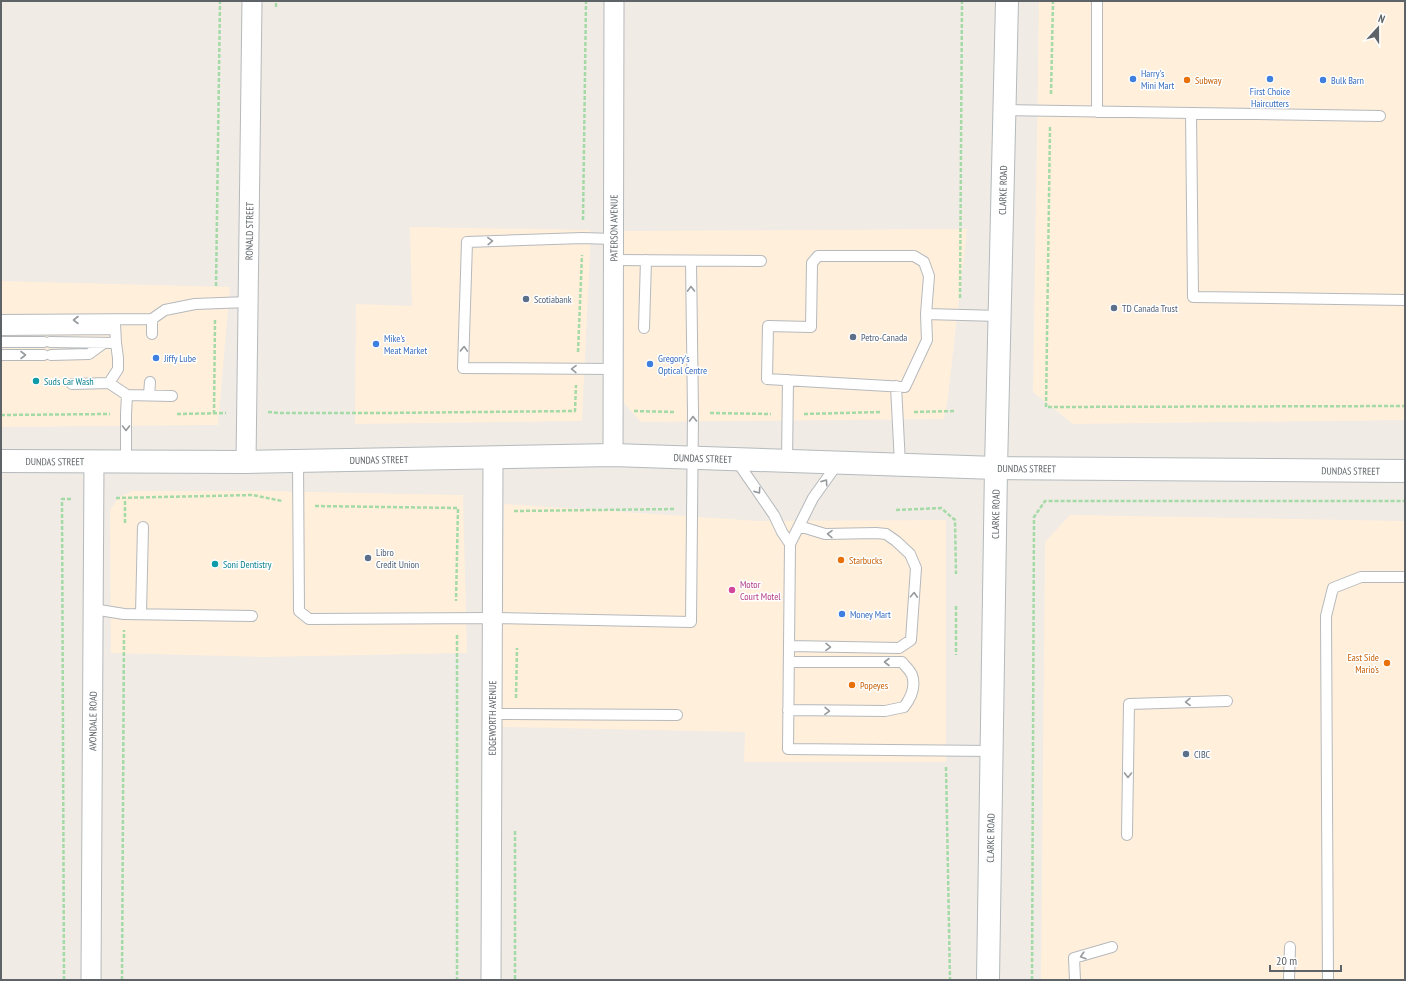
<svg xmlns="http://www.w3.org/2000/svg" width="1406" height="981" viewBox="0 0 1406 981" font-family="'PT Sans Narrow',sans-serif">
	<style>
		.commercial { fill: #ffefdb }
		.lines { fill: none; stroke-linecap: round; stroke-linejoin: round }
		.lane-casing { stroke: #b6b9bc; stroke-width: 12 }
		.street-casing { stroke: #b6b9bc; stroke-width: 21 }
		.secondary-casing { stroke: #b4babd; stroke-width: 24 }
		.path { stroke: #a4daa6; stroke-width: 2.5; stroke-dasharray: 4 2; stroke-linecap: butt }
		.lane { stroke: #fff; stroke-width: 10 }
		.street { stroke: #fff; stroke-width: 19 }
		.secondary { stroke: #fff; stroke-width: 22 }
		.oneway { stroke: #969a9c }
		.shop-dot { fill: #3f7fe0; stroke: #fff; stroke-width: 1.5 }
		.food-dot { fill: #e8710a; stroke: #fff; stroke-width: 1.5 }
		.service-dot { fill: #5c6f8a; stroke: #fff; stroke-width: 1.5 }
		.culture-dot { fill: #0f9aa8; stroke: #fff; stroke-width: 1.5 }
		.hotel-dot { fill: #d1479c; stroke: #fff; stroke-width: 1.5 }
		.labels { text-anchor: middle; stroke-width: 3; stroke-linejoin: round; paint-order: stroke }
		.shop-label { font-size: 10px; fill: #366cbe; stroke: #fff; text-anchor: start }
		.food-label { font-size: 10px; fill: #c56008; stroke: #fff; text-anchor: start }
		.street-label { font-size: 10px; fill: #5d6366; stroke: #fff }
		.service-label { font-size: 10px; fill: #4e5e75; stroke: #fff; text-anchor: start }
		.culture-label { font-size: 10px; fill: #0d838f; stroke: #fff; text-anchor: start }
		.hotel-label { font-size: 10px; fill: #b23c85; stroke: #fff; text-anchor: start }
	</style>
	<rect width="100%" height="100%" fill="#f0ebe5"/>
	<path class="commercial" d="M 1039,1 L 1405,1 L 1405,420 L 1073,424 L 1033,392 Z
		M 410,227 L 591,230 L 582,421 L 355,424 L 356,304 L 412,306 Z
		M 967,229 L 948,397 L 944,419 L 641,422 L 623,402 L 622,231 Z
		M 1,281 L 230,287 L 218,425 L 1,427 Z
		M 132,491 L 263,491 L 463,495 L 467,653 L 264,657 L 111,653 L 110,510 L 119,497 Z
		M 504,504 L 759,521 L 946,520 L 946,762 L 744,762 L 745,732 L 502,727 Z
		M 1070,515 L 1405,521 L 1405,980 L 1041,980 L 1045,542 Z"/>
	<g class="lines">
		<defs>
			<path id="lane" d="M 1097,1 L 1097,112
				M 1004,110 L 1380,116
				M 1191,113 L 1193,297 L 1405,300
				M 613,239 L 583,238 L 467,242 L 463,368 L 613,369
				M 818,256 L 914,256 L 924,262 L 929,276 L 926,314 L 927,340 L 905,387 L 767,379 L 768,326 L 811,327 L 812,263 Z
				M 613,260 L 761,261
				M 926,314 L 999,316
				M 1,320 L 152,319 L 165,310 L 195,304 L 248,302
				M 644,328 L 646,260
				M 1,330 L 115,329
				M 152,334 L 152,319
				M 1,342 L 44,342
				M 50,342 L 116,343 L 115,324
				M 1,355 L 44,355
				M 51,355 L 89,354 L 104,343
				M 109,383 L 118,369 L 118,358 L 116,343
				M 72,384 L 109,383 L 127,395 L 172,396
				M 896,386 L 900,464
				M 149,395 L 150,382
				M 736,460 L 774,515 L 782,532 L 790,544
				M 298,461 L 299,611 L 309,619 L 492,618 L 691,622 L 693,412 L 691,262
				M 787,461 L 788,380
				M 126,462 L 126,414 L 127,395
				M 838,463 L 813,498 L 790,544 L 788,749 L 991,751
				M 93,609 L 124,614 L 252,616
				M 141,614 L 143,527
				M 789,646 L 899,648 L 911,640 L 916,568 L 910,554 L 896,541 L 886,534 L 876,533 L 825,534 L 799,526
				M 788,710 L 885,711 L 904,707 C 911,698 916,687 912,675 C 910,670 905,666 902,662 L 789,662
				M 492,714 L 677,715
				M 1127,835 L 1129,704 L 1227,701
				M 1075,980 L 1074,958 L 1112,947
				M 1289,980 L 1290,947
				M 1328,980 L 1326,616 L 1333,588 L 1361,577 L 1405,577"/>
			<g id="street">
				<path id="s1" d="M 613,455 L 614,1"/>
				<path id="s2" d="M 246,462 L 252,1"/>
				<path id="s3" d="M 91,980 L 94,462"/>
				<path id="s4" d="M 491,980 L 493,457"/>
			</g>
			<g id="secondary">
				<path id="s5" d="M 1,461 L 246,462 L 613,455 L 996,468 L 1405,471"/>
				<path id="s6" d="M 988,980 L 996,468 L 1007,1"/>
			</g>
		</defs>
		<use href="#lane" class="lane-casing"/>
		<use href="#street" class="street-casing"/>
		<use href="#secondary" class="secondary-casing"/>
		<path class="path" d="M 276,7 L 276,1
			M 1051,94 L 1053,1
			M 1050,127 L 1046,407 L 1405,406
			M 583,220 L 586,1
			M 216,286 L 220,1
			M 960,298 L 962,1
			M 578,352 L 582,255
			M 634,411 L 675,412
			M 268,412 L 279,413 L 383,413 L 575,411 L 576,385
			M 914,412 L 956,411
			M 710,413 L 771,414
			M 177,414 L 226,413
			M 214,414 L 215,319
			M 804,414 L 881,412
			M 1,415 L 110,414
			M 116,498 L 253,495 L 282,501
			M 315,506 L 458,508 L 456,601
			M 896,510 L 941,508 L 955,520 L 956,574
			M 514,511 L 675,509
			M 125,523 L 125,498
			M 956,606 L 956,655
			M 457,635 L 457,980
			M 516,698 L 517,648
			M 946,767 L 950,980
			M 515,831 L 515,980
			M 64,980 L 62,499 L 73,499
			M 122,980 L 124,630
			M 1032,980 L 1034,517 L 1045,501 L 1405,501"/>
		<use href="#lane" class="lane"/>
		<use href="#street" class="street"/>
		<use href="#secondary" class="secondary"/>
	</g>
	<defs><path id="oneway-chevron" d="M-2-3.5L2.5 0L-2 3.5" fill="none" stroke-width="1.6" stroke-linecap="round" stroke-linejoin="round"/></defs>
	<g class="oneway">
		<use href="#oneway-chevron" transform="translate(490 241) rotate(-2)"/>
		<use href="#oneway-chevron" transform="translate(691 289) rotate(-91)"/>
		<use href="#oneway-chevron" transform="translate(76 320) rotate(180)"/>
		<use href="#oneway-chevron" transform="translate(464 349) rotate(-88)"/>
		<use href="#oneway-chevron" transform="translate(23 355)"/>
		<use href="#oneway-chevron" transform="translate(574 369) rotate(-179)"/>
		<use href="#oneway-chevron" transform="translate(693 419) rotate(-90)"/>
		<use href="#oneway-chevron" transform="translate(126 428) rotate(90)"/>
		<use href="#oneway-chevron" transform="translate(825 482) rotate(-55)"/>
		<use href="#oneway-chevron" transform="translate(758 491) rotate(55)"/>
		<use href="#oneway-chevron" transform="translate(830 534) rotate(-179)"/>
		<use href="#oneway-chevron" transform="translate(914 595) rotate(-87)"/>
		<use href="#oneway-chevron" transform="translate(828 647) rotate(1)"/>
		<use href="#oneway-chevron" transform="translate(887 662) rotate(-180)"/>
		<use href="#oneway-chevron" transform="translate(1188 702) rotate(178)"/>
		<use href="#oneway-chevron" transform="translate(827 711) rotate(1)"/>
		<use href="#oneway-chevron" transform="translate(1128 775) rotate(91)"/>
		<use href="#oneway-chevron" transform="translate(1083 956) rotate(163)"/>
	</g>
	<g class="shop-dot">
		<circle cx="1133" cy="79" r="4"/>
		<circle cx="1270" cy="79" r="4"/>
		<circle cx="1323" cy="80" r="4"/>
		<circle cx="376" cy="344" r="4"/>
		<circle cx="156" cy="358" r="4"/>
		<circle cx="650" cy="364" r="4"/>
		<circle cx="842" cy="614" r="4"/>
	</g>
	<g class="food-dot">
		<circle cx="1187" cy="80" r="4"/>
		<circle cx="841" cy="560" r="4"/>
		<circle cx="1387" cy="663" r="4"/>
		<circle cx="852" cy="685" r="4"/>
	</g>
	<g class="service-dot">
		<circle cx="526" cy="299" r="4"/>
		<circle cx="1114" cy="308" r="4"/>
		<circle cx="853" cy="337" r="4"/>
		<circle cx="368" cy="558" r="4"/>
		<circle cx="1186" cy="754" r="4"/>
	</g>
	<g class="culture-dot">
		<circle cx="36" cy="381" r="4"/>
		<circle cx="215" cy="564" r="4"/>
	</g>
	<circle class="hotel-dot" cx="732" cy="590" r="4"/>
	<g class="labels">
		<g class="shop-label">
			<text x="1141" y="77">Harry's<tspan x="1141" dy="12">Mini Mart</tspan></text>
			<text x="1331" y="84">Bulk Barn</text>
			<text x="1270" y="95" text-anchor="middle">First Choice<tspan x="1270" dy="12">Haircutters</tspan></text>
			<text x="384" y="342">Mike's<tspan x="384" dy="12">Meat Market</tspan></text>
			<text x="164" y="362">Jiffy Lube</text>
			<text x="658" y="362">Gregory's<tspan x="658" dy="12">Optical Centre</tspan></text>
			<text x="850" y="618">Money Mart</text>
		</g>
		<g class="food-label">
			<text x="1195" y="84">Subway</text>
			<text x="849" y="564">Starbucks</text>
			<text x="1379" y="661" text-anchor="end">East Side<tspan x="1379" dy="12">Mario's</tspan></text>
			<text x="860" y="689">Popeyes</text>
		</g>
		<g class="street-label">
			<text dy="4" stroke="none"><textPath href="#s6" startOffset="790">CLARKE ROAD</textPath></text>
			<text dy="4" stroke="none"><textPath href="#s1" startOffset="227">PATERSON AVENUE</textPath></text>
			<text dy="4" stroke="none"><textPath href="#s2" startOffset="231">RONALD STREET</textPath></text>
			<text dy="4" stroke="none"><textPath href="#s5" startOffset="702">DUNDAS STREET</textPath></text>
			<text dy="4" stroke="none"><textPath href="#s5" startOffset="378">DUNDAS STREET</textPath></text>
			<text dy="4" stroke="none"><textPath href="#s5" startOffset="54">DUNDAS STREET</textPath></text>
			<text dy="4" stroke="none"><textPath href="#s5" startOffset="1026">DUNDAS STREET</textPath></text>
			<text dy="4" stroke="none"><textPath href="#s5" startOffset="1350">DUNDAS STREET</textPath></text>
			<text dy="4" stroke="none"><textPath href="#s6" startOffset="466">CLARKE ROAD</textPath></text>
			<text dy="4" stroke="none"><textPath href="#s4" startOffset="262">EDGEWORTH AVENUE</textPath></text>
			<text dy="4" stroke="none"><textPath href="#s3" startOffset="259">AVONDALE ROAD</textPath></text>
			<text dy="4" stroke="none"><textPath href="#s6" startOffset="142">CLARKE ROAD</textPath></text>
		</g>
		<g class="service-label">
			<text x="534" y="303">Scotiabank</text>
			<text x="1122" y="312">TD Canada Trust</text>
			<text x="861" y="341">Petro-Canada</text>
			<text x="376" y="556">Libro<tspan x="376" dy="12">Credit Union</tspan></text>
			<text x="1194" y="758">CIBC</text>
		</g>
		<g class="culture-label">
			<text x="44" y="385">Suds Car Wash</text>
			<text x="223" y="568">Soni Dentistry</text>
		</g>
		<g class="hotel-label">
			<text x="740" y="588">Motor<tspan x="740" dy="12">Court Motel</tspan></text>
		</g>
	</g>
	<rect width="1406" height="981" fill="none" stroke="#5d6366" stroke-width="4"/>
	<g transform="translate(1378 28) rotate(21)" stroke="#ffffff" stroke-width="3" paint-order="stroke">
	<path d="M0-3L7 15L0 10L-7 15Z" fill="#5d6366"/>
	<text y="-6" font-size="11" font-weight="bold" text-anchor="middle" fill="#5d6366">N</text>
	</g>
	<path d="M1270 965v6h71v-6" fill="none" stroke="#5d6366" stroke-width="2"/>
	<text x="1276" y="965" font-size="12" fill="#5d6366" stroke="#ffffff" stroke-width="3" paint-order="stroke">20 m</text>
</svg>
